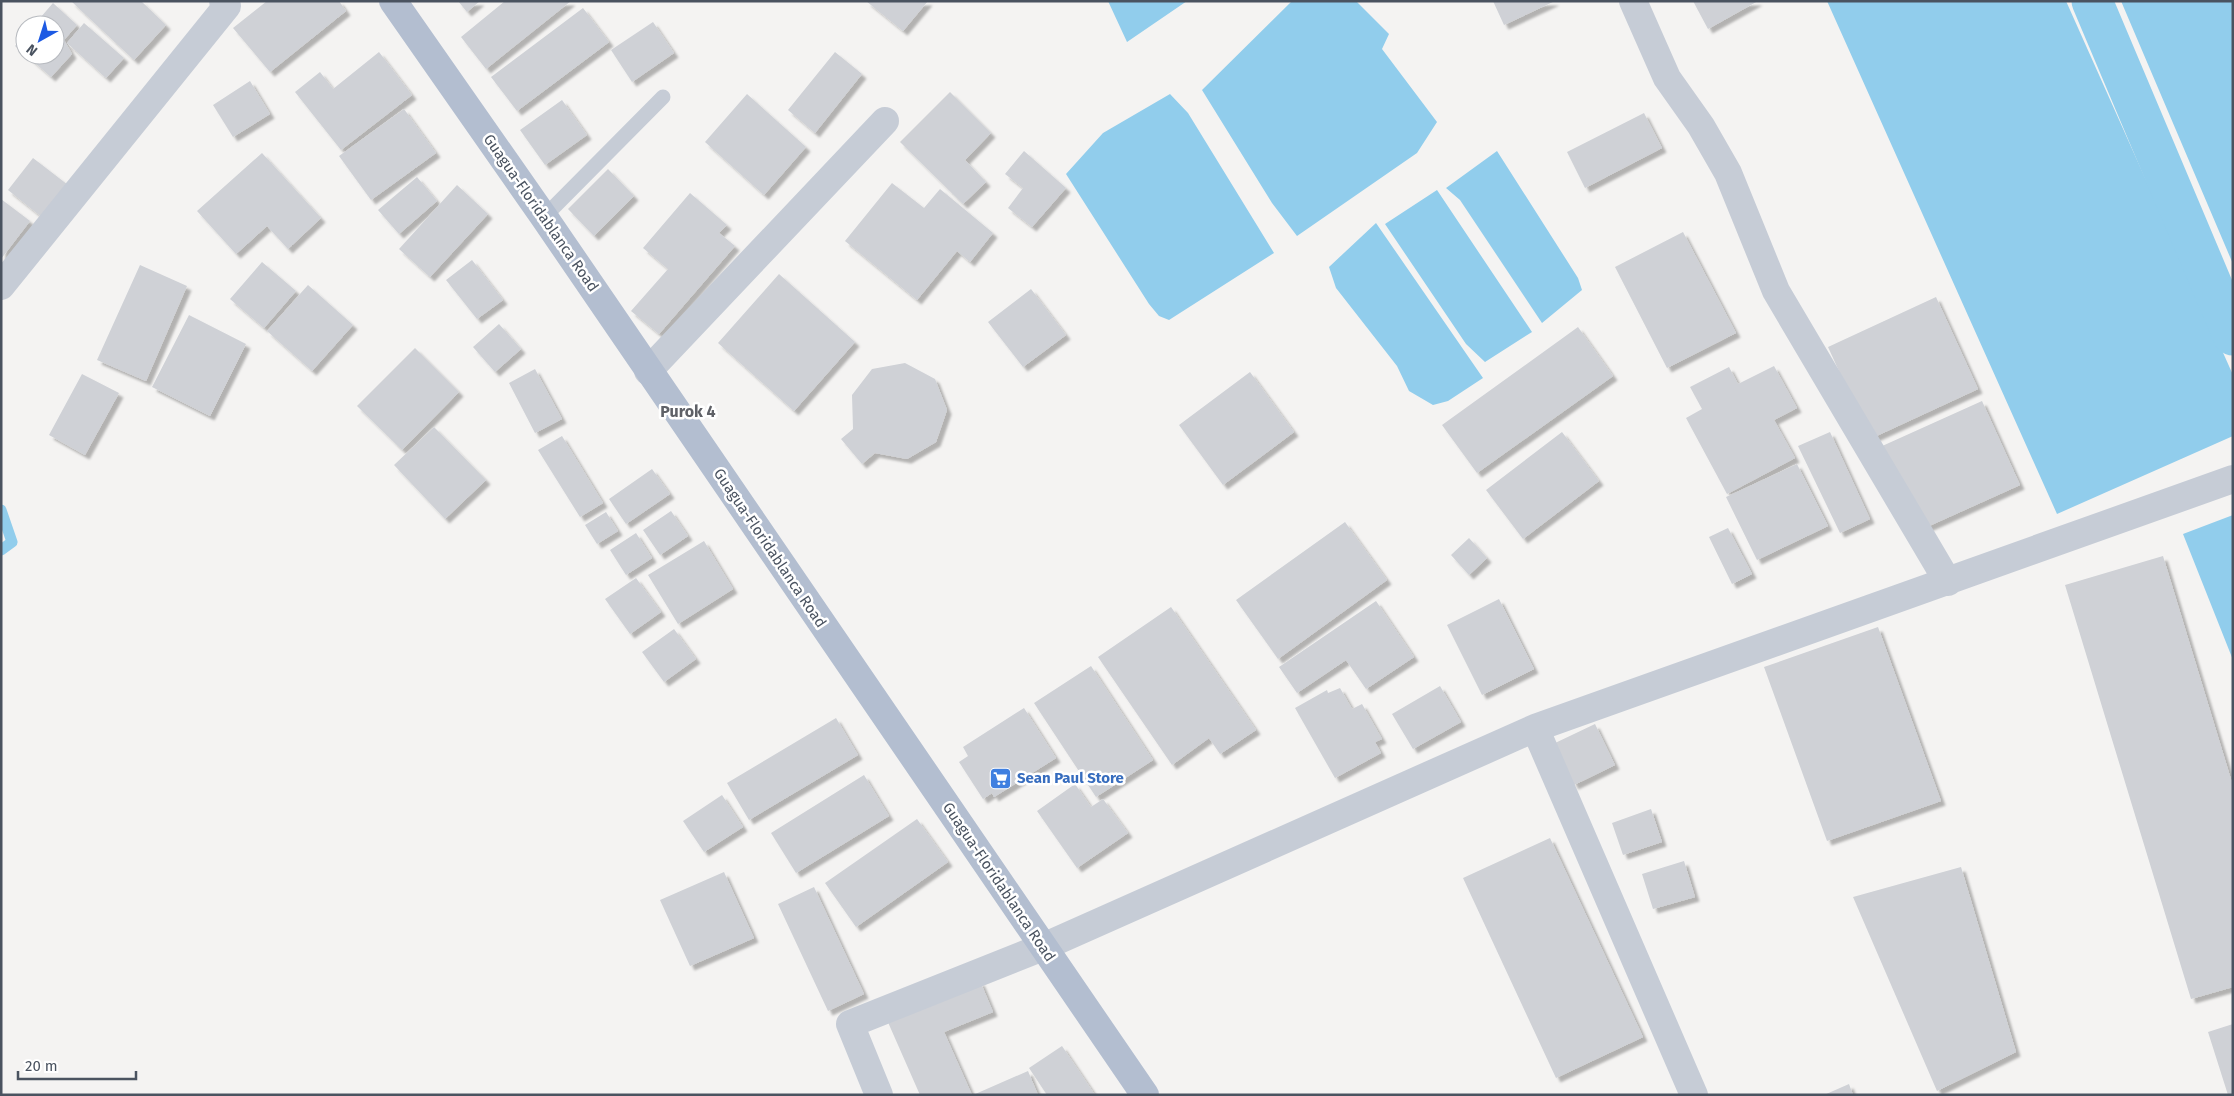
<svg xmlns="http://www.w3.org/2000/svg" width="2234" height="1096" viewBox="0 0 2234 1096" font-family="'Fira Sans',sans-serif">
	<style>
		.water { fill: #91cdec }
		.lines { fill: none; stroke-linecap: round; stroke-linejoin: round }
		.stream { stroke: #91cdec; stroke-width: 11 }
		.canal { stroke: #91cdec; stroke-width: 41 }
		.building { fill: #cfd1d6; filter: url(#shadow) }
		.lane { stroke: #c6ccd6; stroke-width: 15 }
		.street { stroke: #c6ccd6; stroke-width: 28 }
		.primary { stroke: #b3bed0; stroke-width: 28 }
		.labels { text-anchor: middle; stroke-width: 5; stroke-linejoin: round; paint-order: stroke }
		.street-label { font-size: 15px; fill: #4a5360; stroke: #fff }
		.shop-label { font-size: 15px; font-weight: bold; fill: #366cbe; stroke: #fff; text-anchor: start }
		.neighbourhood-label { font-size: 16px; font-weight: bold; fill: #5f6167; stroke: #fff }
	</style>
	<defs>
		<filter id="shadow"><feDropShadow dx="4.5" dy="4.5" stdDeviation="1" flood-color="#0004"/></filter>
	</defs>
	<rect width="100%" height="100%" fill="#f4f3f2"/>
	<path class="water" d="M 1108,1 L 1187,1 L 1127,42 Z
		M 1292,1 L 1356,1 L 1389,34 L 1382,49 L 1437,122 L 1417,153 L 1297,236 L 1272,203 L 1202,90 Z
		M 1827,1 L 2066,1 L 2233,375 L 2233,436 L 2057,514 Z
		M 2121,1 L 2233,1 L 2233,264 Z
		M 1170,94 L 1188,113 L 1274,253 L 1169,320 L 1159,316 L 1149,304 L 1066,174 L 1103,133 Z
		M 1497,151 L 1578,278 L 1582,290 L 1542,323 L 1460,200 L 1446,188 Z
		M 1437,190 L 1532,332 L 1485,362 L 1466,344 L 1385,224 Z
		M 1376,223 L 1483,378 L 1448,401 L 1433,405 L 1409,391 L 1397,366 L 1336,288 L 1329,267 Z
		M 2233,515 L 2233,660 L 2183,534 Z"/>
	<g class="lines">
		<path class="stream" d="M 1,510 L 12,542 L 1,550"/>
		<path class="canal" d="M 2092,1 L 2233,335"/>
	</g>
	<path class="building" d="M 71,1 L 141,1 L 166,25 L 134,60 Z
		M 267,1 L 339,1 L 346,11 L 270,72 L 233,28 Z
		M 458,1 L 480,1 L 467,12 Z
		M 505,1 L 571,1 L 486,69 L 461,37 Z
		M 866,1 L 928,1 L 903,31 Z
		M 1493,1 L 1555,1 L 1504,25 Z
		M 1693,1 L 1758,1 L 1708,29 Z
		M 53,3 L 77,25 L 64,40 L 72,54 L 51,77 L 26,55 L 55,55 L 55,25 L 34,25 Z
		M 583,8 L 609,42 L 517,111 L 491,77 Z
		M 653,22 L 674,53 L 632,82 L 611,50 Z
		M 84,23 L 124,58 L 106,78 L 67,43 Z
		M 25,35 L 25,55 L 15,46 Z
		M 379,52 L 412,95 L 341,150 L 295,92 L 320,72 L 333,89 Z
		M 835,52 L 862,74 L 815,133 L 788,110 Z
		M 250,81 L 270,114 L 233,137 L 213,105 Z
		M 950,92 L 991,133 L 965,160 L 986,182 L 963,204 L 900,142 Z
		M 747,94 L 806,147 L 764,195 L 705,142 Z
		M 562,100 L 587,135 L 545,165 L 520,130 Z
		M 404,109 L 436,153 L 371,200 L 339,156 Z
		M 1644,113 L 1662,148 L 1585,188 L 1567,152 Z
		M 1024,151 L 1066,188 L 1032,227 L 1008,208 L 1023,188 L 1005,174 Z
		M 262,153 L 321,218 L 288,249 L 267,226 L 236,254 L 197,211 Z
		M 33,158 L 68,185 L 43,218 L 8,190 Z
		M 608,169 L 634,196 L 594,236 L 568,209 Z
		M 417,177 L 437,201 L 399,234 L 378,210 Z
		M 892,183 L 924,208 L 940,189 L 993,233 L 970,262 L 957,251 L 917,300 L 845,241 Z
		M 457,185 L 488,214 L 430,277 L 399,249 Z
		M 690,193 L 727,225 L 719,233 L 735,246 L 659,334 L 631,311 L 668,269 L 643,248 Z
		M 1,199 L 30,221 L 1,259 Z
		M 1683,232 L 1736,333 L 1667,368 L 1615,267 Z
		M 472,260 L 503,300 L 477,319 L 446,280 Z
		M 262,262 L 296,291 L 264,328 L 230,299 Z
		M 140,265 L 187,286 L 146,381 L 97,360 Z
		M 779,274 L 855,342 L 794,411 L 718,343 Z
		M 308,285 L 353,325 L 312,371 L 267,331 Z
		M 1031,289 L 1066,335 L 1023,367 L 988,322 Z
		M 1936,297 L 1978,389 L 1870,439 L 1828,347 Z
		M 189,315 L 246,344 L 210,416 L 152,387 Z
		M 499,324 L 521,349 L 495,372 L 473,347 Z
		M 1578,327 L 1613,376 L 1477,473 L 1442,425 Z
		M 415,348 L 459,392 L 402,450 L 357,406 Z
		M 905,363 L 935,379 L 947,410 L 936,442 L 907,459 L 875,453 L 862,464 L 841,439 L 853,429 L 852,395 L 872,369 Z
		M 1774,366 L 1797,408 L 1774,420 L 1795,458 L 1727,494 L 1686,418 L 1702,409 L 1690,387 L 1729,367 L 1738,384 Z
		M 535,369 L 562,419 L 535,433 L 509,383 Z
		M 1250,372 L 1294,432 L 1223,485 L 1179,425 Z
		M 82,374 L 119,393 L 85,455 L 49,435 Z
		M 1982,401 L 2020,485 L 1918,531 L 1880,447 Z
		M 434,427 L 486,480 L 445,519 L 394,465 Z
		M 1562,432 L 1599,481 L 1523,539 L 1486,490 Z
		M 1830,432 L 1870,519 L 1840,533 L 1798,446 Z
		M 562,436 L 603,503 L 580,517 L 538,450 Z
		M 1797,464 L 1828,526 L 1757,560 L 1726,497 Z
		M 652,469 L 670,494 L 626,524 L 609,499 Z
		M 671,511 L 688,536 L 660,555 L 643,530 Z
		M 606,512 L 618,531 L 597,544 L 585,525 Z
		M 1345,522 L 1387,580 L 1278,659 L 1236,600 Z
		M 1728,528 L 1752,574 L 1732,584 L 1709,537 Z
		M 636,533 L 652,558 L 626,575 L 610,550 Z
		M 1469,538 L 1487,558 L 1469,575 L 1451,555 Z
		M 704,541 L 733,589 L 678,624 L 648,575 Z
		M 2163,556 L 2233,786 L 2233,987 L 2191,999 L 2065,585 Z
		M 636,578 L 661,612 L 630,634 L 605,599 Z
		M 1499,599 L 1534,669 L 1482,695 L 1447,625 Z
		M 1376,601 L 1414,657 L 1366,689 L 1346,660 L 1297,693 L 1279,667 Z
		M 1171,607 L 1256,730 L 1220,754 L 1209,738 L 1172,765 L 1098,657 Z
		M 1878,627 L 1941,801 L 1827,841 L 1764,667 Z
		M 674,629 L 696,659 L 664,682 L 642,652 Z
		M 1091,666 L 1153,760 L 1096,797 L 1034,703 Z
		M 1440,686 L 1461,722 L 1413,749 L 1392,714 Z
		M 1340,688 L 1352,709 L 1362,704 L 1382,739 L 1375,742 L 1381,753 L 1335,778 L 1295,708 L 1327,690 L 1328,693 Z
		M 1024,708 L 1056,758 L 994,797 L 992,793 L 983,799 L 959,762 L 968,756 L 963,747 Z
		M 836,718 L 858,755 L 749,820 L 727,783 Z
		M 1595,724 L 1615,765 L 1574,785 L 1553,744 Z
		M 864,775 L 889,816 L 796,873 L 771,833 Z
		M 1075,784 L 1091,807 L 1103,799 L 1128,833 L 1077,868 L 1037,811 Z
		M 722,795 L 743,827 L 704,852 L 683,821 Z
		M 1651,809 L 1662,842 L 1623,855 L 1612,823 Z
		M 917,819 L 948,862 L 856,927 L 825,883 Z
		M 1550,838 L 1643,1037 L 1556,1078 L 1463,878 Z
		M 1684,861 L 1695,897 L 1653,909 L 1642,874 Z
		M 1961,867 L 2016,1052 L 1937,1091 L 1853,897 Z
		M 724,872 L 754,938 L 690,966 L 660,900 Z
		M 814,887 L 864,994 L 828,1011 L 778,904 Z
		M 980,981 L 993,1012 L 944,1032 L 972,1095 L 920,1095 L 887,1020 Z
		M 2233,1024 L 2233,1095 L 2228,1095 L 2208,1032 Z
		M 1062,1046 L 1095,1095 L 1047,1095 L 1029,1068 Z
		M 1028,1071 L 1038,1095 L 973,1095 Z
		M 1849,1084 L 1853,1095 L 1824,1095 Z"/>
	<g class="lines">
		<path class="lane" d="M 544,217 L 663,97"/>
		<path class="street" d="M 1633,1 L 1667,78 L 1701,126 L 1728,173 L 1776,291 L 1948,582
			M 1,286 L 227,6 L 223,1
			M 648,371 L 885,121
			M 1535,728 L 1694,1095
			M 879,1095 L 850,1024 L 1043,947 L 1535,728 L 2233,479"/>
		<path class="primary" d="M 393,1 L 544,217 L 1145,1095"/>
	</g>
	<defs>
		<symbol id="supermarket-square" viewBox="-11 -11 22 22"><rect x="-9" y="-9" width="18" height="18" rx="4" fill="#3f7fe0" stroke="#fff"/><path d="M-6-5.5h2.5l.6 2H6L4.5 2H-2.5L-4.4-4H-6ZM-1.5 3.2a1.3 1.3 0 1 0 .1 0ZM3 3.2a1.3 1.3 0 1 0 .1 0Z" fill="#fff"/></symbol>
	</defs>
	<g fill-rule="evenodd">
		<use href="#supermarket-square" x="988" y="766" width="25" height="25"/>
	</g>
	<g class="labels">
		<g class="street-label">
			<text transform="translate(541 213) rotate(55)" y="5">Guagua-Floridablanca Road</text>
			<text transform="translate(770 548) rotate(56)" y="5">Guagua-Floridablanca Road</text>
			<text transform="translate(999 882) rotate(56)" y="5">Guagua-Floridablanca Road</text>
		</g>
		<g class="shop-label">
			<text x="1017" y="783">Sean Paul Store</text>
		</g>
		<g class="neighbourhood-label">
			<text x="688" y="417">Purok 4</text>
		</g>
	</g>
	<rect width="2234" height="1096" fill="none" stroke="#4a5360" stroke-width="5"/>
	<g transform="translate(40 40) rotate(219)"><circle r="24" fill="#ffffff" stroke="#b7babf"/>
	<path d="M0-4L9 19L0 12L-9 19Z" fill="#1d5ae3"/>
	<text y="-8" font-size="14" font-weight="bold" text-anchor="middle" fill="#4a5360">N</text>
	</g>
	<path d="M18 1071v8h118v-8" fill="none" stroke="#4a5360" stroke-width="2.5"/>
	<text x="25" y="1071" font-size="15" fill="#4a5360" stroke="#ffffff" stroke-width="4" paint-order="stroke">20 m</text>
</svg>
